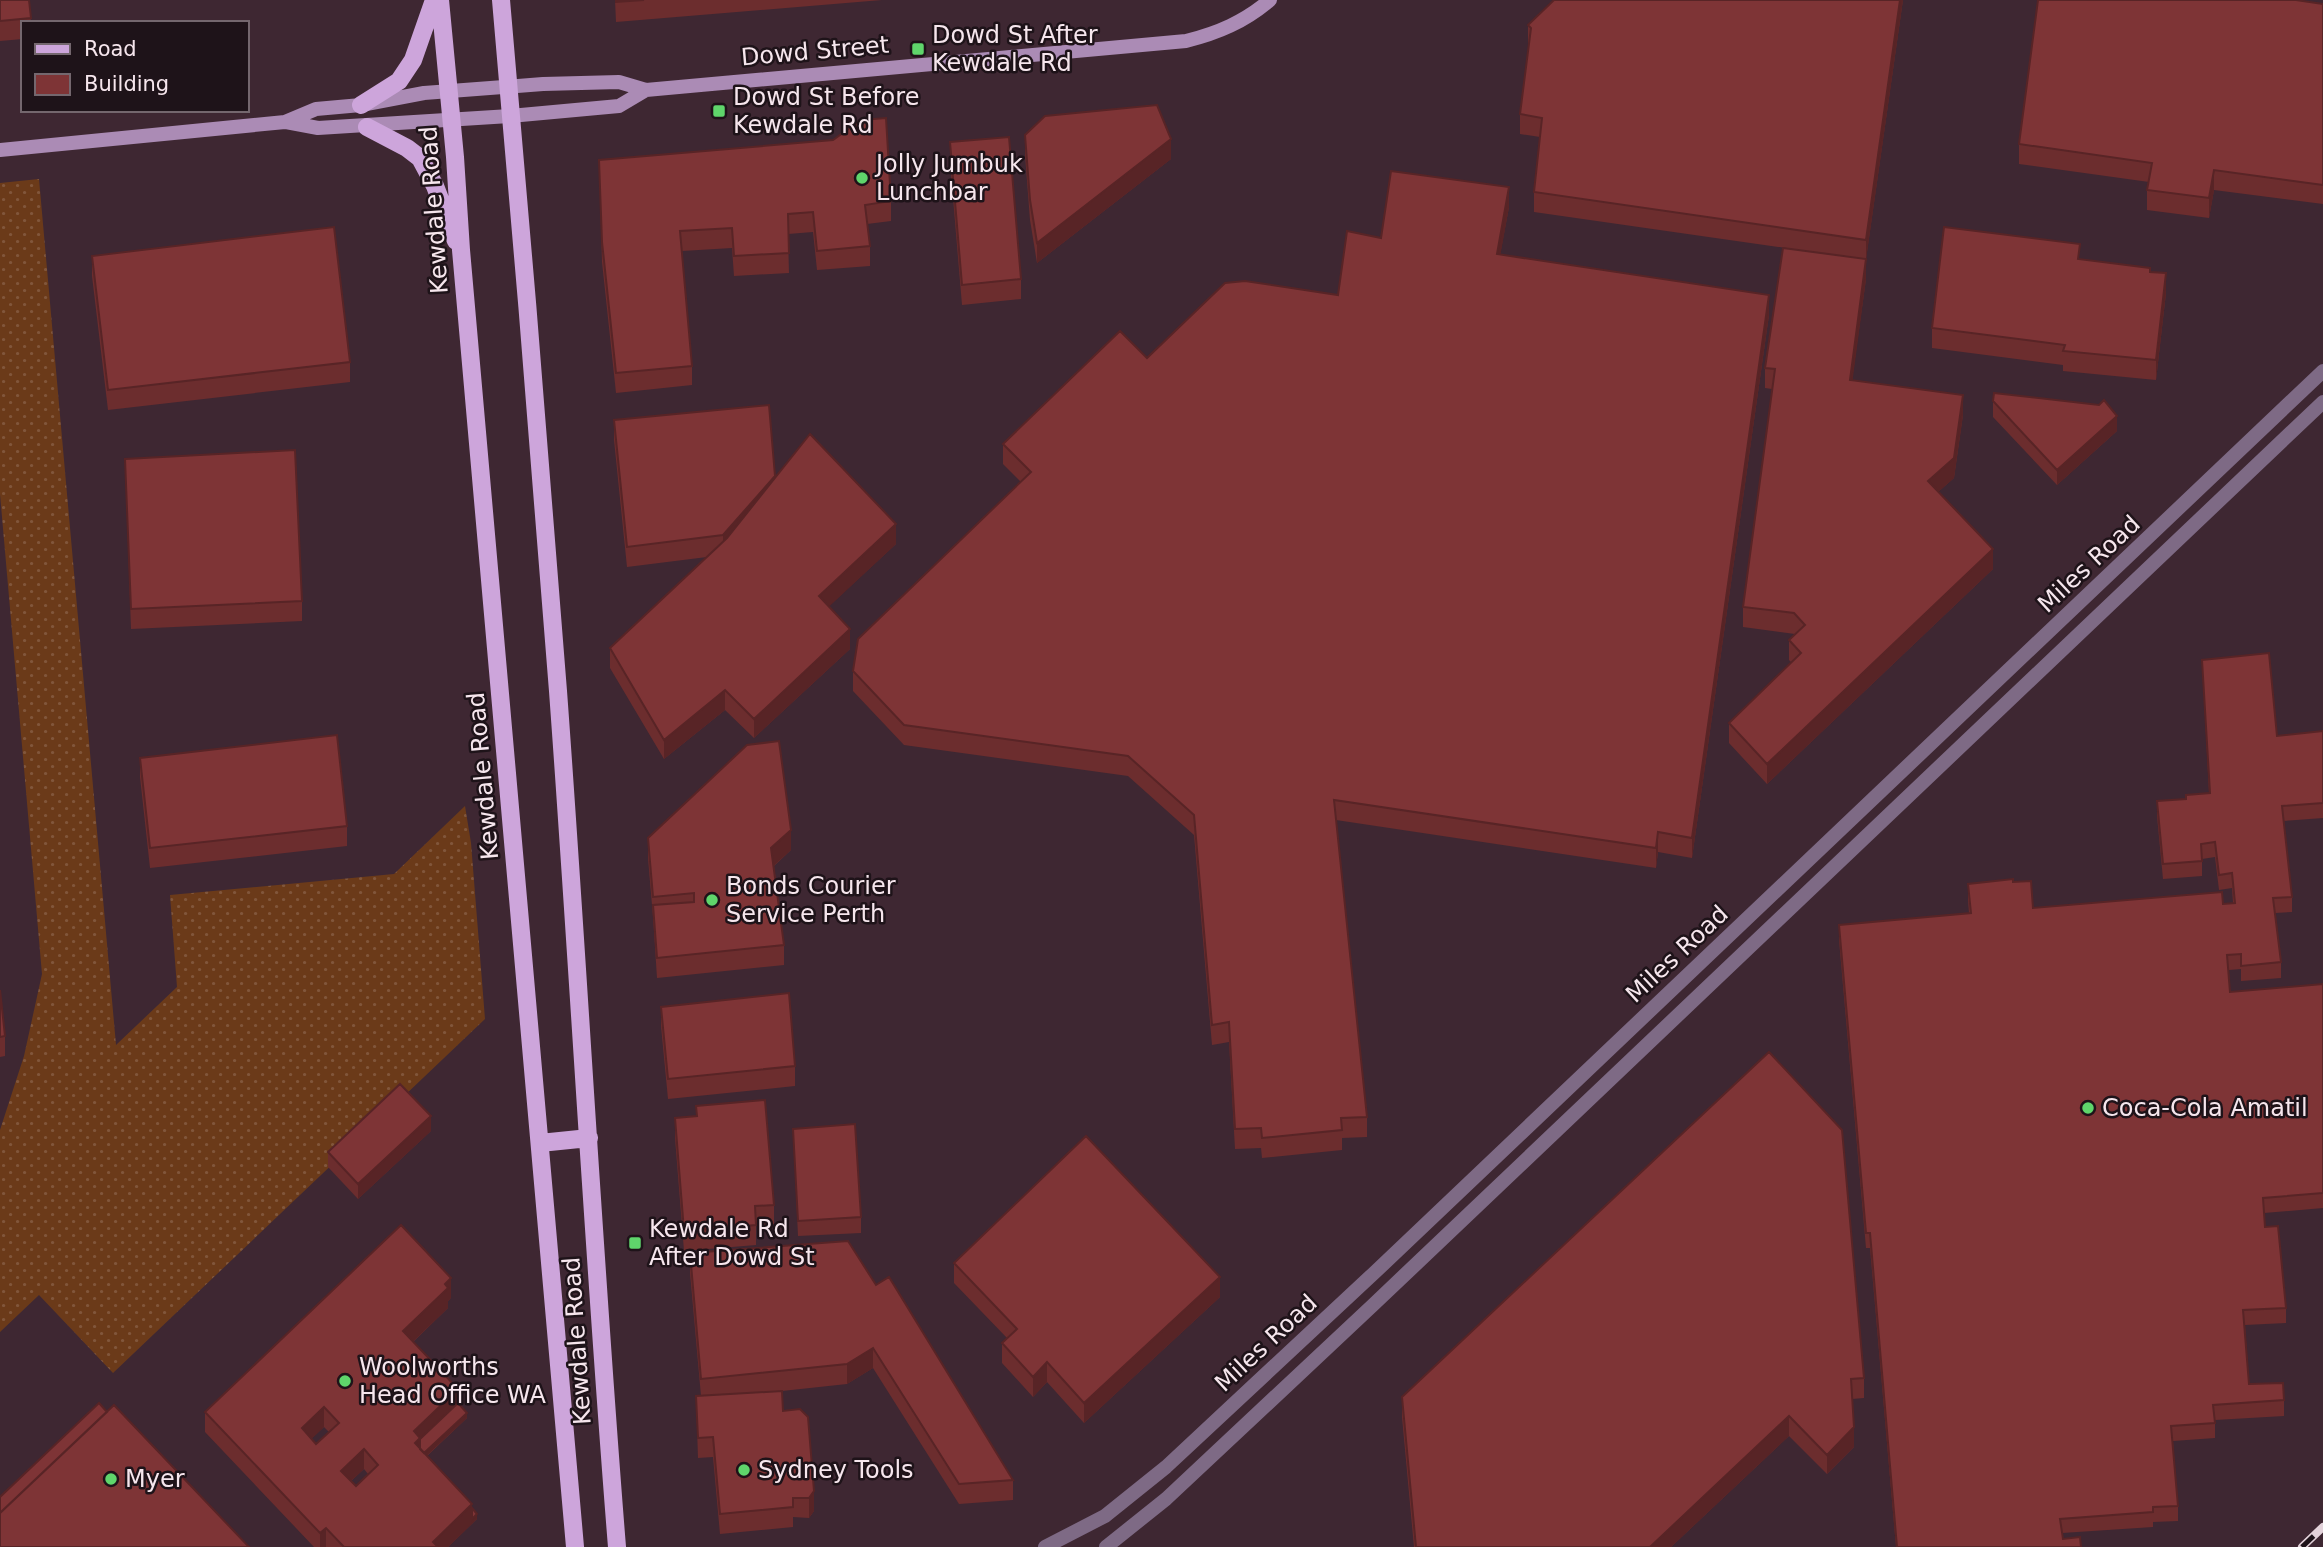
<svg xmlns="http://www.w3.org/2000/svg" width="2323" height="1547" viewBox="0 0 2323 1547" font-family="'DejaVu Sans',sans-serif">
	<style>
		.grass { fill: url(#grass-dots) }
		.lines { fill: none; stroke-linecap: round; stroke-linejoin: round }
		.street { stroke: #7e6a85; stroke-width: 14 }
		.secondary { stroke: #ab8bb5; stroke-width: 14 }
		.primary { stroke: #cda5db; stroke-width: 18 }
		.rail-casing { stroke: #e3d2da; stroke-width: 8 }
		.rail { stroke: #1e1319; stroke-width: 5; stroke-dasharray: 16; stroke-linecap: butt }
		.wall { fill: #6c2d2e; fill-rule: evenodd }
		.shaded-wall { fill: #582426 }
		.building { fill: #7e3436; stroke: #582426; stroke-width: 2; fill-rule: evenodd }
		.poi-dot { fill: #5fd56b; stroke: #1e1319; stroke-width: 2.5 }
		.labels { text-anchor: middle; stroke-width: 5; stroke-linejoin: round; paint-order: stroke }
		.poi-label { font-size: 24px; fill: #f6e6ed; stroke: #1e1319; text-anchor: start }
		.street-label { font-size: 24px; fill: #f6e6ed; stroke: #1e1319 }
	</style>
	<defs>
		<pattern id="grass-dots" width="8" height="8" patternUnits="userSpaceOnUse" patternTransform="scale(1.75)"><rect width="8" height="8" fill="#6b3a19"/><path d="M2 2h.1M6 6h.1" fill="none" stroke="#81563b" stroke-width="1.8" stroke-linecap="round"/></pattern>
	</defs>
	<rect width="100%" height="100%" fill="#3e2732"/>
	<path class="grass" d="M 39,179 L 116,1045 L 177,987 L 170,895 L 394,874 L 465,806 L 471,843 L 485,1019 L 113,1373 L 39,1295 L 0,1332 L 0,1130 L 24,1056 L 42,974 L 0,494 L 0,183 Z"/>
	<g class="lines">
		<path class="street" d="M 1045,1547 L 1105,1516 L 1166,1467 L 1373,1274 L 2323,371
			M 1106,1547 L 1166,1499 L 1373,1305 L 2323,402"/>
		<path class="secondary" d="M 286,122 L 318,128 L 510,116 L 619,106 L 646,90
			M 0,150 L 285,122 L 316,109 L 361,105 L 424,93 L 543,84 L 619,82 L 646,90 L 1186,41 C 1218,33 1244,22 1270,0"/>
		<path class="primary" d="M 440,0 L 455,157 L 461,250 L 575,1547
			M 501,0 C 521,230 541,461 558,691 C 579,977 594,1262 617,1547
			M 361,105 L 399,81 L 413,60 L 434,0
			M 367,127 L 407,148 L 420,158 L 435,186 L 456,241
			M 540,1143 L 589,1138"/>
		<defs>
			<path id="rail" d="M 2302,1547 L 2323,1527"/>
		</defs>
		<use href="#rail" class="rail-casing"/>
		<use href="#rail" class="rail"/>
	</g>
	<path class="wall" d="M 0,0 L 29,0 L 31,23 L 23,23 L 23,39 L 0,41 Z
		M 615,0 L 882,0 L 616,22 Z
		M 1903,0 L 1866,259 L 1866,279 L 1852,380 L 1963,415 L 1954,478 L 1938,492 L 1993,569 L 1767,784 L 1729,743 L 1729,723 L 1791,662 L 1789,660 L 1789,640 L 1795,634 L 1743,627 L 1743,607 L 1772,389 L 1765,388 L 1765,368 L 1800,250 L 1534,212 L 1534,192 L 1540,137 L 1520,134 L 1520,114 L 1529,46 L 1528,45 L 1528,25 Z
		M 2323,4 L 2323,204 L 2214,190 L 2209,218 L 2147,210 L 2147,190 L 2149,182 L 2019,164 L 2019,144 Z
		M 1025,135 L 1171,159 L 1037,263 L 1030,220 L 1025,155 Z
		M 950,142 L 1021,279 L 1021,299 L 962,305 L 950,162 Z
		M 599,160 L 891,201 L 891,221 L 867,224 L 870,246 L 870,266 L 817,270 L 813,232 L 788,234 L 789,273 L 734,276 L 732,248 L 682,251 L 692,366 L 692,385 L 616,393 L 602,262 Z
		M 1509,207 L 1500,255 L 1769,315 L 1692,858 L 1658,852 L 1656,868 L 1336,820 L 1367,1117 L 1367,1137 L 1342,1138 L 1342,1150 L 1262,1158 L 1261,1148 L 1235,1149 L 1229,1042 L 1212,1045 L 1194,835 L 1128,776 L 904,745 L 853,691 L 853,671 L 1021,482 L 1003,464 L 1003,444 L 1147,358 L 1338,295 L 1381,238 Z
		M 92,256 L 350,362 L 350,382 L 108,410 L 92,276 Z
		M 2080,259 L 2150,272 L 2166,293 L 2156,380 L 2063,371 L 2063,365 L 1932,348 L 1932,328 Z
		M 1993,401 L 2117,431 L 2057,485 L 1993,417 Z
		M 614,420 L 775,477 L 896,544 L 829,606 L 850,649 L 754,738 L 725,710 L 664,759 L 610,668 L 610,648 L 707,557 L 627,567 L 614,440 Z
		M 125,459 L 302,601 L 302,621 L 131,629 Z
		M 2202,660 L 2277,736 L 2323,731 L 2323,818 L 2283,821 L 2292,897 L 2292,912 L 2275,913 L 2281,962 L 2281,978 L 2241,981 L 2241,969 L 2229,970 L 2230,992 L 2323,984 L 2323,1208 L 2264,1213 L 2265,1227 L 2286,1308 L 2286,1323 L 2245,1325 L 2249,1384 L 2284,1400 L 2284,1416 L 2215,1420 L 2215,1438 L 2173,1441 L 2178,1506 L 2178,1521 L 2153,1522 L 2153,1527 L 2062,1533 L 2063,1539 L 2081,1547 L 1896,1547 L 1870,1248 L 1866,1248 L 1839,940 L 1839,925 L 1969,913 L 1968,900 L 1968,884 L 2013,882 L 2033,908 L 2233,903 L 2232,888 L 2219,890 L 2215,857 L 2202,859 L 2202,876 L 2163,879 L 2157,816 L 2157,801 L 2186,799 L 2209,793 Z
		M 140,758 L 347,826 L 347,846 L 150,868 L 140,777 Z
		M 648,838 L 791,850 L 774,866 L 784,945 L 784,965 L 657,978 L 653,917 L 648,858 Z
		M 0,990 L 5,1036 L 5,1056 L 0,1057 Z
		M 661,1007 L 795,1066 L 795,1086 L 668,1099 L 661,1026 Z
		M 696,1106 L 774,1205 L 774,1224 L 756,1226 L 756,1245 L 684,1251 L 675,1138 L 675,1118 L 696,1116 Z
		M 793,1129 L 861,1217 L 861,1233 L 798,1236 Z
		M 431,1131 L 358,1199 L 328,1167 L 328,1152 Z
		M 690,1253 L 876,1285 L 1013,1480 L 1013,1500 L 959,1504 L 873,1368 L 847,1384 L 782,1391 L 783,1411 L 814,1511 L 809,1518 L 793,1517 L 793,1527 L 720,1534 L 713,1457 L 698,1458 L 696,1396 L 701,1396 L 690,1273 Z
		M 954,1263 L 1220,1297 L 1084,1423 L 1047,1382 L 1033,1397 L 1002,1363 L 1002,1343 L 1007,1338 L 954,1283 Z
		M 451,1298 L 448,1301 L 448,1308 L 413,1342 L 460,1396 L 458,1398 L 458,1403 L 467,1418 L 427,1456 L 472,1508 L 477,1519 L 448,1547 L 314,1547 L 205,1432 L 205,1412 ZM 324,1427 L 329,1432 L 316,1444 L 311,1439 ZM 364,1469 L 368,1474 L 356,1486 L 351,1481 Z
		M 1864,1378 L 1864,1398 L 1852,1399 L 1854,1447 L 1827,1474 L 1789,1436 L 1671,1547 L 1414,1547 L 1402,1417 L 1402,1397 Z"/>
	<path class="shaded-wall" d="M 1900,0 L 1903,0 L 1866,260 L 1866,240 Z
		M 1171,139 L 1171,159 L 1037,263 L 1037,243 Z
		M 2214,170 L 2214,190 L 2209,218 L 2209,198 Z
		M 1509,187 L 1509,207 L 1497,274 L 1497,254 Z
		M 1866,259 L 1866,279 L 1850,400 L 1850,380 Z
		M 2166,273 L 2166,293 L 2156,380 L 2156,360 Z
		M 1769,295 L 1769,315 L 1692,858 L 1692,838 Z
		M 1963,395 L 1963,415 L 1954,478 L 1928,501 L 1928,481 Z
		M 2117,416 L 2117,431 L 2057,485 L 2057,470 Z
		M 775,476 L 775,495 L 723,555 L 723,535 Z
		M 896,524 L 896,544 L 819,616 L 819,596 Z
		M 1993,549 L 1993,569 L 1767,784 L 1767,764 Z
		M 850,629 L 850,649 L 754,738 L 754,719 Z
		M 725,690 L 725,710 L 664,759 L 664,740 Z
		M 791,830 L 791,850 L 771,868 L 771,848 Z
		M 1658,832 L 1658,852 L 1656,868 L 1656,848 Z
		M 431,1116 L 431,1131 L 358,1199 L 358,1184 Z
		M 1220,1277 L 1220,1297 L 1084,1423 L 1084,1403 Z
		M 451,1278 L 451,1298 L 448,1301 L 448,1308 L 403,1351 L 403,1331 Z
		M 873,1348 L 873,1368 L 847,1384 L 847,1364 Z
		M 1047,1362 L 1047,1382 L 1033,1397 L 1033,1377 Z
		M 458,1389 L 460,1391 L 460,1396 L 458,1398 L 458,1408 L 420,1458 L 415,1447 L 414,1431 Z
		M 324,1407 L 324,1427 L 302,1448 L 302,1428 Z
		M 467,1413 L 467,1418 L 422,1460 L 422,1455 Z
		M 1789,1416 L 1789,1436 L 1671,1547 L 1650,1547 Z
		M 1854,1427 L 1854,1447 L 1827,1474 L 1827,1455 Z
		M 364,1449 L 364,1469 L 341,1490 L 341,1471 Z
		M 814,1491 L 814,1511 L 809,1518 L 809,1498 Z
		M 472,1504 L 472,1519 L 477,1514 L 477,1519 L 448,1547 L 433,1547 L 433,1542 Z
		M 326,1528 L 326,1547 L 320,1547 L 320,1533 Z"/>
	<path class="building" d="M 0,0 L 29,0 L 31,18 L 0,21 Z
		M 616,0 L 644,0 L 616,2 Z
		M 1554,0 L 1900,0 L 1866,240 L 1534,192 L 1542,118 L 1520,114 L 1531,28 L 1528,25 Z
		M 2038,0 L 2296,0 L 2323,4 L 2323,185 L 2214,170 L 2209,198 L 2147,190 L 2152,163 L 2019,144 Z
		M 1157,105 L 1171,139 L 1037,243 L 1030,200 L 1025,135 L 1045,116 Z
		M 886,118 L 891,201 L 865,205 L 870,246 L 817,251 L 813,212 L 788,214 L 789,253 L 734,256 L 732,228 L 680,231 L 692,366 L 616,373 L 602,242 L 599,160 L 833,140 L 861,120 Z
		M 1009,137 L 1021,279 L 962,285 L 950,142 Z
		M 1391,171 L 1509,187 L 1497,254 L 1769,295 L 1692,838 L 1658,832 L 1656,848 L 1334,800 L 1367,1117 L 1341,1118 L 1342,1130 L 1262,1138 L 1261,1128 L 1235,1129 L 1229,1022 L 1212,1025 L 1194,815 L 1128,756 L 904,725 L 853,671 L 858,639 L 1031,472 L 1003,444 L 1120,331 L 1147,358 L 1225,283 L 1245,281 L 1338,295 L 1347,231 L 1381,238 Z
		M 334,227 L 350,362 L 108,390 L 92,256 Z
		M 1944,227 L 2080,244 L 2078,259 L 2150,268 L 2150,272 L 2166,273 L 2156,360 L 2063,351 L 2065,345 L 1932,328 Z
		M 1783,248 L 1866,259 L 1850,380 L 1963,395 L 1954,458 L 1928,481 L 1993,549 L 1767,764 L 1729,723 L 1801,653 L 1789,640 L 1805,625 L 1794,613 L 1743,607 L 1775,369 L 1765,368 Z
		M 1994,393 L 2099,405 L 2104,400 L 2117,416 L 2057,470 L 1993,401 Z
		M 769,405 L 775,476 L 723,535 L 627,547 L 614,420 Z
		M 810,434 L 896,524 L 819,596 L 850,629 L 754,719 L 725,690 L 664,740 L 610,648 L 727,538 Z
		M 295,450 L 302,601 L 131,609 L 125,459 Z
		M 2269,653 L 2277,736 L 2323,731 L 2323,803 L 2282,806 L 2292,897 L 2273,898 L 2281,962 L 2241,966 L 2241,954 L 2227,955 L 2230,992 L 2323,984 L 2323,1193 L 2263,1198 L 2265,1227 L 2278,1226 L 2286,1308 L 2243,1310 L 2249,1384 L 2283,1383 L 2284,1400 L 2213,1405 L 2215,1423 L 2171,1426 L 2178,1506 L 2153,1507 L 2153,1512 L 2060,1519 L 2063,1539 L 2080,1537 L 2081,1547 L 1897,1547 L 1870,1233 L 1866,1233 L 1839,925 L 1971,913 L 1968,884 L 2013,879 L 2013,882 L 2031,881 L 2033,908 L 2222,892 L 2223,904 L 2235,903 L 2232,873 L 2219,875 L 2215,842 L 2201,844 L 2202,861 L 2163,864 L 2157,801 L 2186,799 L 2186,795 L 2210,793 L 2202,660 Z
		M 337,735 L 347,826 L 150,848 L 140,758 Z
		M 779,741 L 791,830 L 771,848 L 784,945 L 657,958 L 653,905 L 694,902 L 694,893 L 653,897 L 648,838 L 747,745 Z
		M 0,990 L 5,1036 L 0,1037 Z
		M 789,993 L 795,1066 L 668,1079 L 661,1007 Z
		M 1769,1052 L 1842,1130 L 1864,1378 L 1851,1379 L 1854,1427 L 1827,1455 L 1789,1416 L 1650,1547 L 1416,1547 L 1402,1397 Z
		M 400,1084 L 431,1116 L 358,1184 L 328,1152 Z
		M 765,1100 L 774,1205 L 755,1206 L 756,1225 L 684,1231 L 675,1118 L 697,1116 L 696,1106 Z
		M 855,1124 L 861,1217 L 798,1221 L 793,1129 Z
		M 1086,1136 L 1220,1277 L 1084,1403 L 1047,1362 L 1033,1377 L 1002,1343 L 1017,1329 L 954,1263 Z
		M 401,1225 L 451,1278 L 445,1284 L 448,1288 L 403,1331 L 458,1389 L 414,1431 L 420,1438 L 415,1443 L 472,1504 L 433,1542 L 438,1547 L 344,1547 L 326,1528 L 320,1533 L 205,1412 ZM 324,1407 L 339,1423 L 316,1444 L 302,1428 ZM 364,1449 L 378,1465 L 356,1486 L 341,1471 Z
		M 848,1241 L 876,1285 L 889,1277 L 1013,1480 L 959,1484 L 873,1348 L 847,1364 L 701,1379 L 690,1253 Z
		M 782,1391 L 783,1411 L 800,1409 L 808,1417 L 814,1491 L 809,1498 L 793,1498 L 793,1507 L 720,1514 L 713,1437 L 698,1438 L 696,1396 Z
		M 99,1403 L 107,1412 L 0,1513 L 0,1497 Z
		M 458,1403 L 467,1413 L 424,1453 L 420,1449 L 420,1439 Z
		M 114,1405 L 249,1547 L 0,1547 L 0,1513 Z
		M 472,1508 L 477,1514 L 472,1519 Z"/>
	<g class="poi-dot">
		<rect x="911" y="42" width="14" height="14" rx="3.5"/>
		<rect x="712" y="104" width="14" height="14" rx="3.5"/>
		<circle cx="862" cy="178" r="7"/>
		<circle cx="712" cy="900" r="7"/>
		<circle cx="2088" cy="1108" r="7"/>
		<rect x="628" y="1236" width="14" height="14" rx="3.5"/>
		<circle cx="345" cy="1381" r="7"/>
		<circle cx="744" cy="1470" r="7"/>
		<circle cx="111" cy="1479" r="7"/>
	</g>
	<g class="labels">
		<g class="poi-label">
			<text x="932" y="43">Dowd St After<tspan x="932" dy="28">Kewdale Rd</tspan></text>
			<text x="733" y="105">Dowd St Before<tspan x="733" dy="28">Kewdale Rd</tspan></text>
			<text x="876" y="172">Jolly Jumbuk<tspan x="876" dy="28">Lunchbar</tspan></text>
			<text x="726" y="894">Bonds Courier<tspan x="726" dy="28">Service Perth</tspan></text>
			<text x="2102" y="1116">Coca-Cola Amatil</text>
			<text x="649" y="1237">Kewdale Rd<tspan x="649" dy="28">After Dowd St</tspan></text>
			<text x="359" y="1375">Woolworths<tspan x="359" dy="28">Head Office WA</tspan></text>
			<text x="758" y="1478">Sydney Tools</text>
			<text x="125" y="1487">Myer</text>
		</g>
		<g class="street-label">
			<text transform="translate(815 51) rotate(-5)" y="8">Dowd Street</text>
			<text transform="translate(434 210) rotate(-94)" y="8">Kewdale Road</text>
			<text transform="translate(2089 564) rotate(-43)" y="8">Miles Road</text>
			<text transform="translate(483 776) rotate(-95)" y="8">Kewdale Road</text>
			<text transform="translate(1677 954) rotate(-43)" y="8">Miles Road</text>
			<text transform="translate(577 1341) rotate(-94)" y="8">Kewdale Road</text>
			<text transform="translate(1266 1343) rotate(-43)" y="8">Miles Road</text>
		</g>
	</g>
	<rect x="21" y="21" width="228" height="91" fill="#1e1319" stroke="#74676e" stroke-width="2"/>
	<rect x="35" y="44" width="35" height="10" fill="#cda5db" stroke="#74676e" stroke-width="2"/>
	<text x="84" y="56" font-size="21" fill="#f6e6ed">Road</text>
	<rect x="35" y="74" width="35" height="21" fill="#7e3436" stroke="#74676e" stroke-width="2"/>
	<text x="84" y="91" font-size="21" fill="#f6e6ed">Building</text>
</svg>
